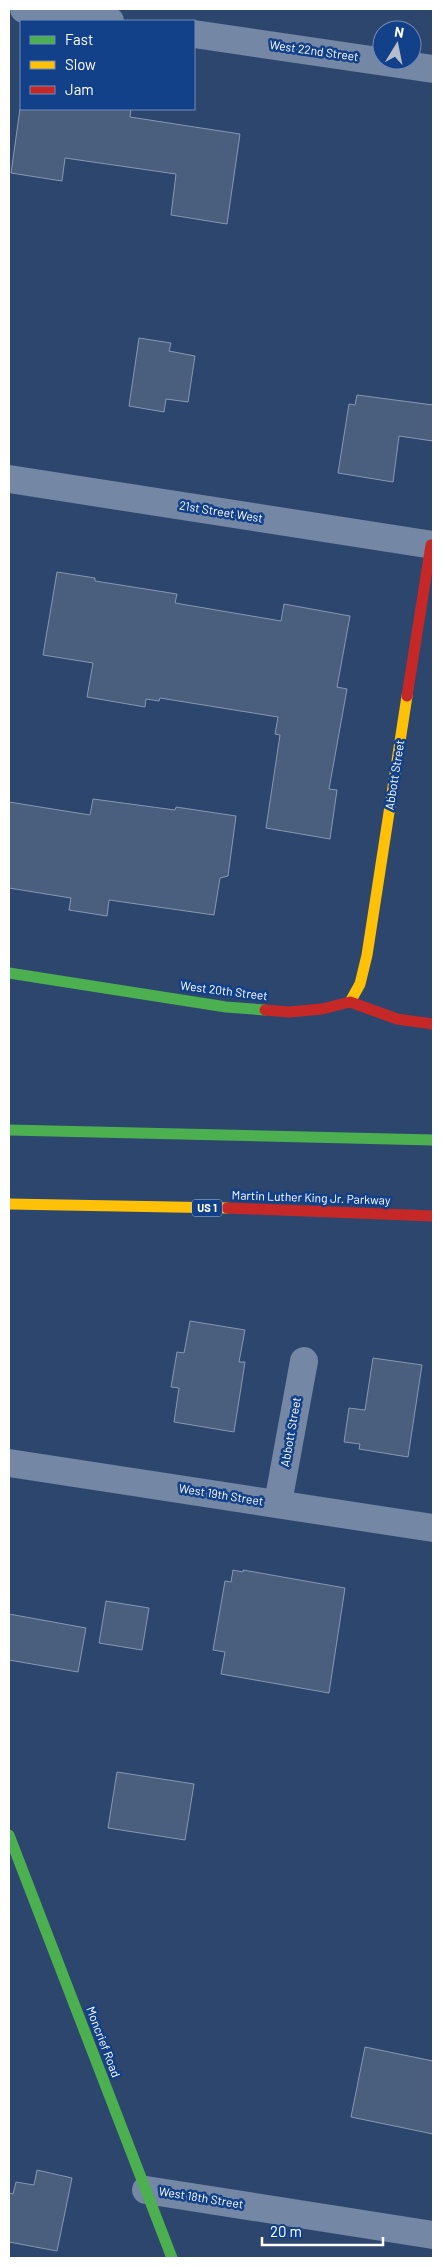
<svg xmlns="http://www.w3.org/2000/svg" width="442" height="2267" viewBox="0 0 442 2267" font-family="Barlow,sans-serif">
	<style>
		.building { fill: #4a5e7e; stroke: #8898b1 }
		.lines { fill: none; stroke-linecap: round; stroke-linejoin: round }
		.street { stroke: #7487a4; stroke-width: 28 }
		.fast { stroke: #4caf50; stroke-width: 11 }
		.slow { stroke: #ffc107; stroke-width: 11 }
		.jam { stroke: #c62828; stroke-width: 11 }
		.labels { text-anchor: middle; stroke-width: 5; stroke-linejoin: round; paint-order: stroke }
		.shield { fill: #124089; stroke: #b8c6dc; stroke-width: 1 }
		.shield-label { font-size: 11px; font-weight: bold; fill: #fff }
		.street-label { font-size: 12px; fill: #fff; stroke: #124089 }
	</style>
	<rect width="100%" height="100%" fill="#2d466e"/>
	<path class="building" d="M 20,109 L 131,109 L 130,117 L 240,134 L 227,224 L 171,215 L 176,174 L 65,158 L 62,181 L 11,173 Z
		M 139,338 L 171,343 L 169,351 L 195,356 L 188,402 L 166,399 L 164,412 L 129,406 Z
		M 357,395 L 433,405 L 433,441 L 399,436 L 393,482 L 338,473 L 349,404 L 355,405 Z
		M 57,572 L 95,578 L 95,581 L 177,594 L 175,603 L 281,621 L 284,604 L 350,616 L 337,687 L 347,689 L 329,789 L 337,790 L 330,839 L 266,828 L 280,735 L 275,734 L 278,717 L 160,698 L 159,701 L 146,699 L 145,707 L 87,697 L 93,663 L 43,655 Z
		M 93,799 L 175,810 L 176,807 L 236,816 L 228,876 L 220,878 L 214,915 L 109,900 L 107,916 L 69,910 L 71,898 L 9,888 L 9,802 L 90,815 Z
		M 190,1321 L 245,1330 L 239,1362 L 245,1362 L 234,1432 L 174,1422 L 179,1388 L 171,1387 L 177,1352 L 184,1353 Z
		M 373,1358 L 422,1365 L 408,1457 L 359,1449 L 360,1444 L 344,1442 L 349,1408 L 365,1410 Z
		M 233,1570 L 243,1572 L 243,1570 L 345,1588 L 329,1693 L 221,1674 L 225,1652 L 213,1650 L 225,1581 L 231,1582 Z
		M 106,1601 L 149,1608 L 142,1650 L 99,1643 Z
		M 9,1614 L 86,1628 L 78,1672 L 9,1660 Z
		M 117,1772 L 194,1784 L 185,1840 L 108,1828 Z
		M 365,2047 L 433,2061 L 433,2134 L 351,2117 Z
		M 37,2170 L 72,2178 L 57,2251 L 9,2242 L 9,2193 L 13,2194 L 16,2182 L 34,2185 Z"/>
	<g class="lines">
		<path class="street" d="M 24,9 L 110,21
			M 194,34 L 433,69
			M 9,479 L 433,545
			M 9,1463 L 433,1528
			M 278,1503 L 304,1361
			M 146,2190 L 433,2235"/>
		<path class="fast" d="M 9,973 L 226,1007 L 265,1010
			M 9,1130 L 433,1140
			M 9,1835 L 172,2258"/>
		<path class="slow" d="M 350,1002 L 360,984 L 367,955 L 407,696
			M 9,1204 L 227,1208"/>
		<path class="jam" d="M 407,696 L 431,545
			M 265,1010 L 289,1012 L 322,1009 L 350,1002 L 397,1019 L 433,1024
			M 227,1208 L 433,1216"/>
	</g>
	<g class="labels">
		<rect class="shield" x="192" y="1199.5" width="30" height="17" rx="4"/>
		<g class="shield-label">
			<text x="207" y="1212">US 1</text>
		</g>
		<g class="street-label">
			<text transform="translate(314 51) rotate(8)" y="4">West 22nd Street</text>
			<text transform="translate(221 512) rotate(9)" y="4">21st Street West</text>
			<text transform="translate(395 775) rotate(-81)" y="4">Abbott Street</text>
			<text transform="translate(224 991) rotate(7)" y="4">West 20th Street</text>
			<text transform="translate(311 1198) rotate(2)" y="4">Martin Luther King Jr. Parkway</text>
			<text transform="translate(291 1432) rotate(-80)" y="4">Abbott Street</text>
			<text transform="translate(221 1495) rotate(9)" y="4">West 19th Street</text>
			<text transform="translate(103 2042) rotate(69)" y="4">Moncrief Road</text>
			<text transform="translate(201 2198) rotate(9)" y="4">West 18th Street</text>
		</g>
	</g>
	<rect width="442" height="2267" fill="none" stroke="#ffffff" stroke-width="20"/>
	<rect x="20" y="20" width="175" height="90" fill="#124089" stroke="#718cb8"/>
	<rect x="30" y="36" width="25" height="8" fill="#4caf50" stroke="#718cb8"/>
	<text x="65" y="45" font-size="15" fill="#ffffff">Fast</text>
	<rect x="30" y="61" width="25" height="8" fill="#ffc107" stroke="#718cb8"/>
	<text x="65" y="70" font-size="15" fill="#ffffff">Slow</text>
	<rect x="30" y="86" width="25" height="8" fill="#c62828" stroke="#718cb8"/>
	<text x="65" y="95" font-size="15" fill="#ffffff">Jam</text>
	<g transform="translate(397 45) rotate(10)"><circle r="24" fill="#124089" stroke="#718cb8"/>
	<path d="M0-4L9 19L0 12L-9 19Z" fill="#b6becc"/>
	<text y="-8" font-size="14" font-weight="bold" text-anchor="middle" fill="#ffffff">N</text>
	</g>
	<path d="M262 2237v8h121v-8" fill="none" stroke="#ffffff" stroke-width="2.5"/>
	<text x="270" y="2237" font-size="15" fill="#ffffff" stroke="#124089" stroke-width="4" paint-order="stroke">20 m</text>
</svg>
